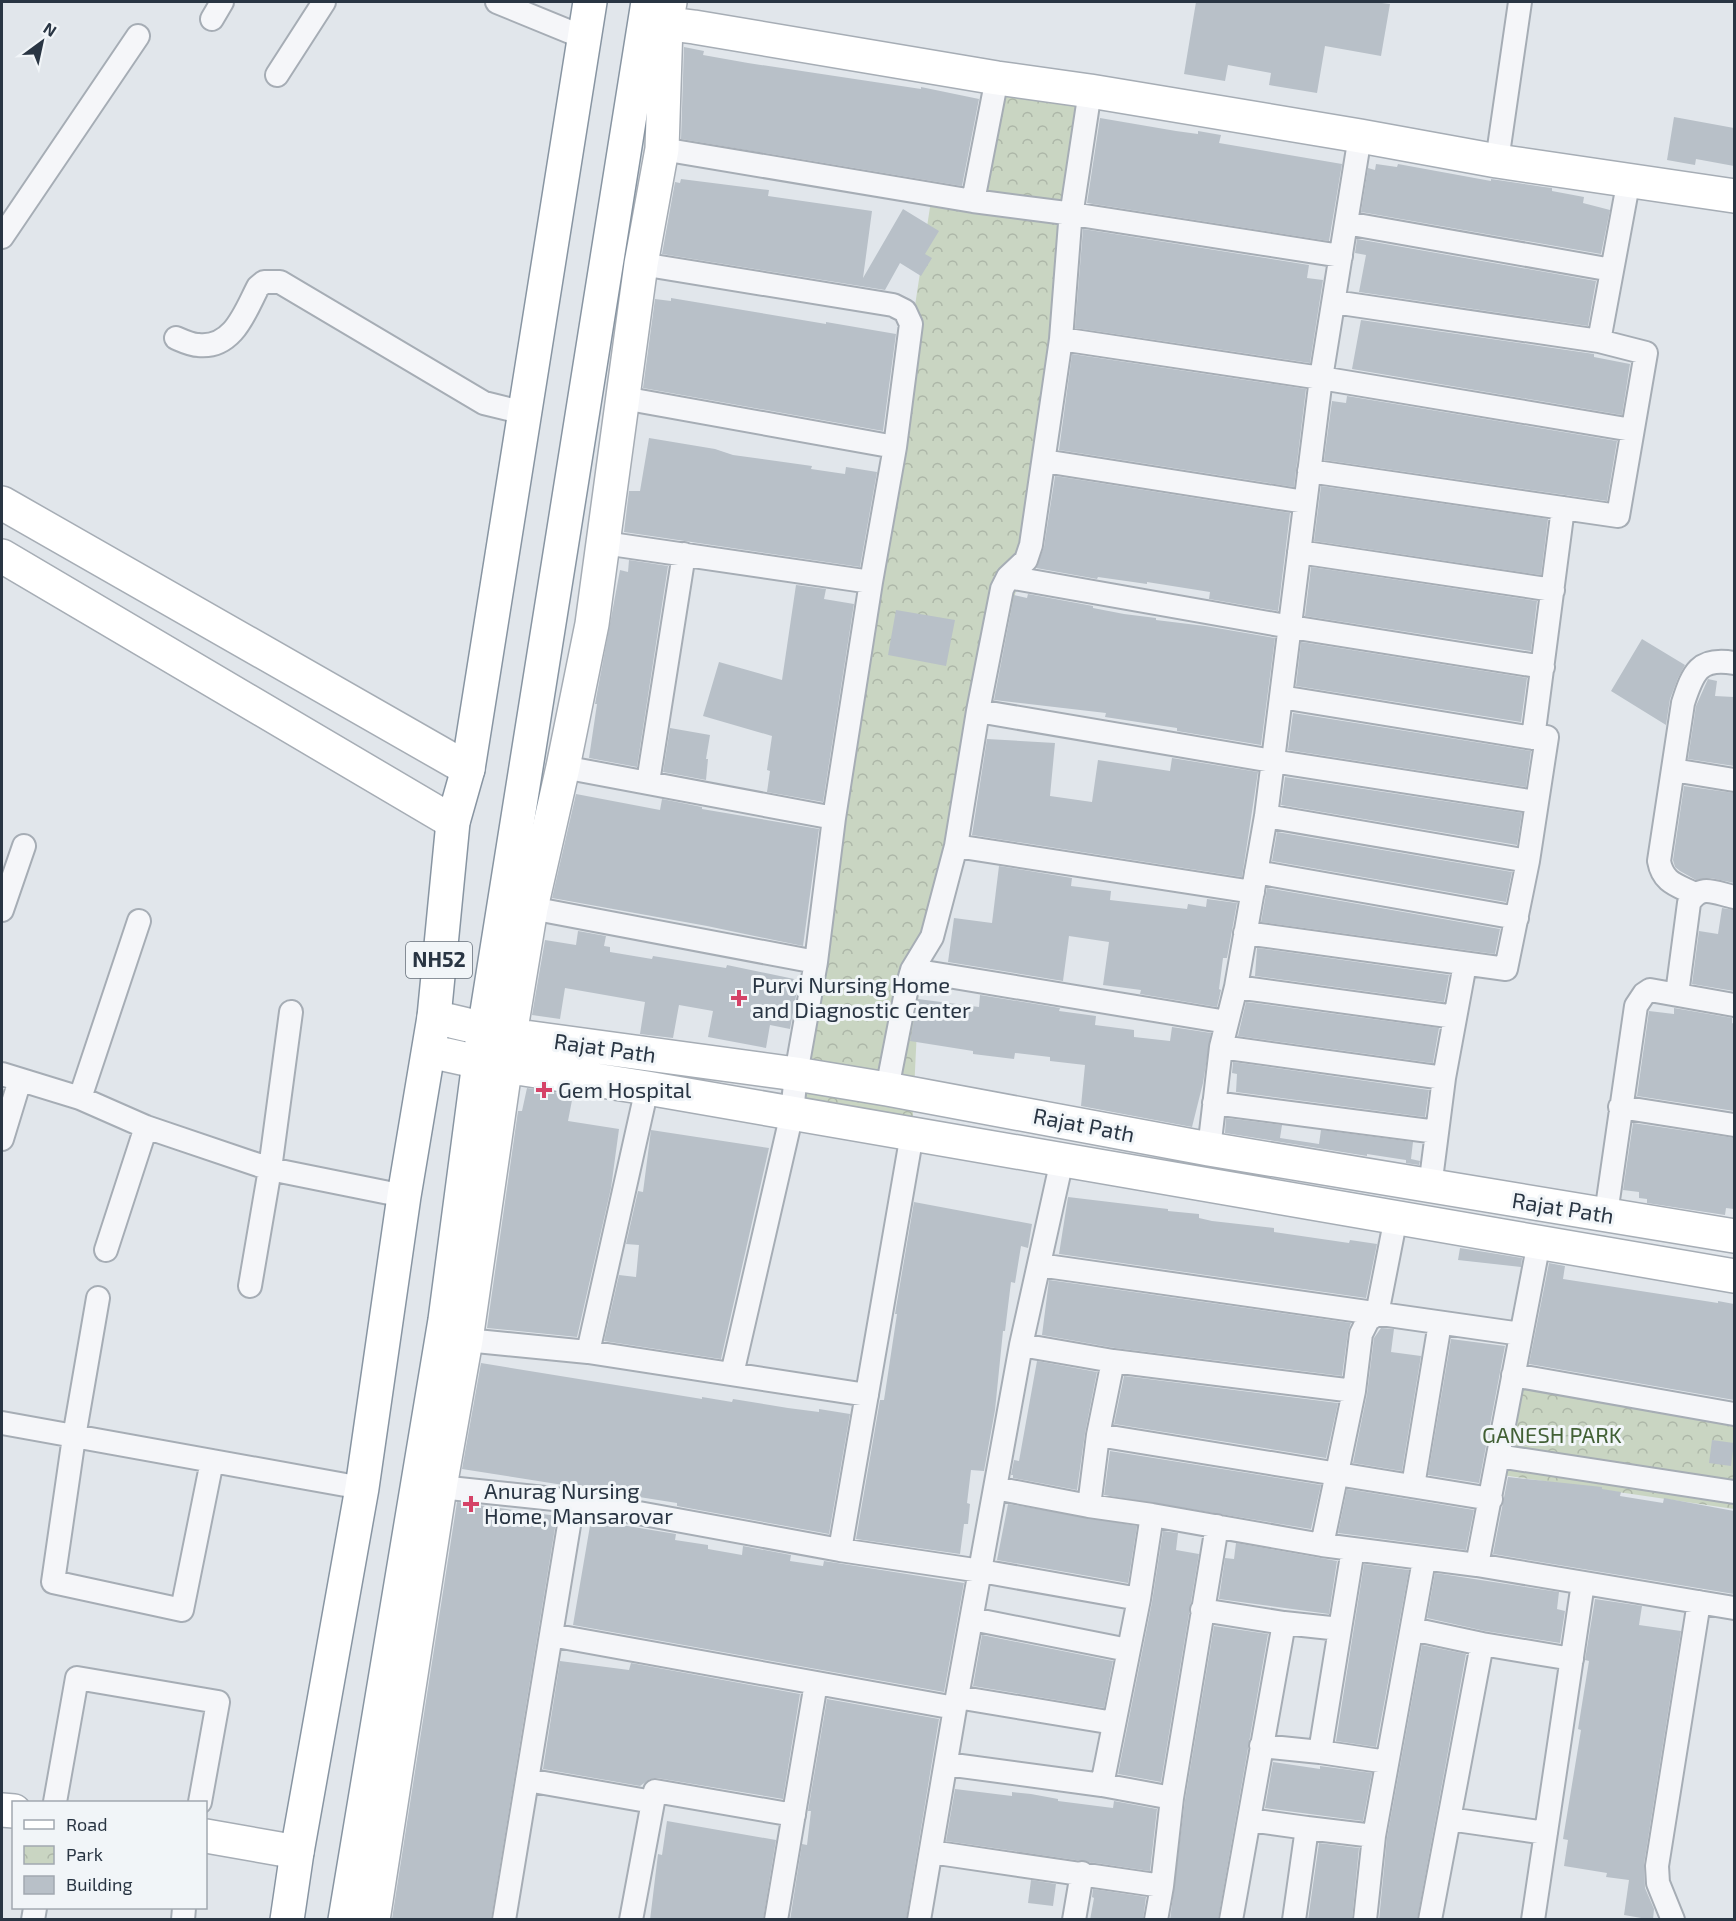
<svg xmlns="http://www.w3.org/2000/svg" width="1736" height="1921" viewBox="0 0 1736 1921" font-family="'Exo 2',sans-serif">
	<style>
		.park { fill: url(#park-crowns) }
		.building { fill: #b8c0c8 }
		.lines { fill: none; stroke-linecap: round; stroke-linejoin: round }
		.street-casing { stroke: #a6adb5; stroke-width: 26 }
		.secondary-casing { stroke: #a6adb5; stroke-width: 36 }
		.highway-casing { stroke: #8895a2; stroke-width: 36 }
		.street { stroke: #f5f6f9; stroke-width: 22 }
		.secondary { stroke: #fff; stroke-width: 33 }
		.highway { stroke: #fff; stroke-width: 33 }
		.poi-dot { fill: #d54267; stroke: #f1f5f8; stroke-width: 2 }
		.labels { text-anchor: middle; stroke-width: 6; stroke-linejoin: round; paint-order: stroke }
		.shield { fill: #f1f5f8; stroke: #656f79; stroke-width: 1.5 }
		.shield-label { font-size: 21px; font-weight: bold; fill: #293543 }
		.poi-label { font-size: 22px; fill: #293543; stroke: #f1f5f8; text-anchor: start }
		.street-label { font-size: 22px; fill: #293543; stroke: #f1f5f8 }
		.park-label { font-size: 22px; fill: #426035; stroke: #f1f5f8 }
	</style>
	<defs>
		<pattern id="park-crowns" width="20" height="18" patternUnits="userSpaceOnUse" patternTransform="scale(1.5)"><rect width="20" height="18" fill="#c9d5c2"/><path d="M2 6a3 3 0 1 1 6 0M12 15a3 3 0 1 1 6 0" fill="none" stroke="#adb7a8"/></pattern>
	</defs>
	<rect width="100%" height="100%" fill="#e1e6eb"/>
	<path class="park" d="M 997,78 L 1090,91 L 1019,579 L 920,966 L 912,1134 L 792,1113 L 932,194 L 973,201 Z
		M 1512,1381 L 1734,1416 L 1734,1509 L 1495,1474 Z"/>
	<path class="building" d="M 1196,2 L 1374,2 L 1390,4 L 1381,56 L 1325,46 L 1317,93 L 1269,85 L 1271,73 L 1228,65 L 1225,81 L 1184,74 Z
		M 684,47 L 704,51 L 703,55 L 748,63 L 921,89 L 921,87 L 979,99 L 962,186 L 681,139 Z
		M 1674,117 L 1734,128 L 1734,166 L 1696,159 L 1695,165 L 1667,160 Z
		M 1100,118 L 1176,131 L 1198,134 L 1198,131 L 1221,135 L 1219,143 L 1342,164 L 1329,241 L 1087,203 Z
		M 1376,164 L 1397,167 L 1398,164 L 1491,181 L 1491,179 L 1544,187 L 1552,188 L 1552,191 L 1584,197 L 1583,203 L 1610,210 L 1601,254 L 1361,212 L 1368,168 L 1375,170 Z
		M 681,179 L 769,190 L 768,196 L 872,211 L 863,278 L 903,209 L 939,231 L 925,254 L 932,258 L 921,276 L 900,263 L 885,290 L 662,254 L 675,182 L 680,183 Z
		M 1083,229 L 1309,265 L 1307,278 L 1323,280 L 1310,363 L 1075,328 Z
		M 1357,239 L 1596,281 L 1588,326 L 1359,292 L 1366,255 L 1355,253 Z
		M 671,298 L 826,324 L 826,322 L 896,334 L 883,431 L 643,388 L 655,299 L 671,301 Z
		M 1361,320 L 1594,354 L 1594,357 L 1630,364 L 1622,415 L 1352,369 Z
		M 1072,354 L 1306,389 L 1294,487 L 1059,450 Z
		M 1347,396 L 1617,441 L 1607,501 L 1324,460 L 1332,401 L 1346,403 Z
		M 649,438 L 715,449 L 733,455 L 812,466 L 811,469 L 845,474 L 846,467 L 877,472 L 860,567 L 624,532 L 629,491 L 640,491 Z
		M 1055,476 L 1290,513 L 1278,611 L 1209,599 L 1210,592 L 1147,582 L 1147,584 L 1098,577 L 1097,579 L 1036,568 L 1044,547 Z
		M 1321,486 L 1548,519 L 1541,575 L 1314,541 Z
		M 629,560 L 668,566 L 637,767 L 589,758 L 597,704 L 595,704 L 620,570 L 628,572 Z
		M 1311,567 L 1537,601 L 1531,651 L 1305,616 Z
		M 796,585 L 826,589 L 824,599 L 854,604 L 823,802 L 767,792 L 770,771 L 767,770 L 772,736 L 703,716 L 719,662 L 782,680 Z
		M 1028,594 L 1093,606 L 1093,608 L 1124,614 L 1156,618 L 1156,620 L 1205,626 L 1275,638 L 1261,745 L 1177,731 L 1177,728 L 1105,717 L 1106,713 L 994,700 L 1014,595 L 1027,598 Z
		M 896,610 L 955,620 L 946,666 L 888,655 Z
		M 1642,639 L 1685,665 L 1678,678 L 1670,699 L 1666,725 L 1611,691 Z
		M 1301,642 L 1527,678 L 1521,722 L 1296,686 Z
		M 1708,679 L 1717,681 L 1715,696 L 1734,697 L 1734,766 L 1688,759 L 1696,706 Z
		M 1293,713 L 1531,751 L 1526,787 L 1288,750 Z
		M 670,728 L 710,735 L 706,759 L 708,759 L 706,780 L 663,772 Z
		M 987,739 L 1055,743 L 1050,796 L 1092,802 L 1098,760 L 1170,771 L 1172,758 L 1258,772 L 1242,877 L 972,835 Z
		M 1285,777 L 1522,813 L 1517,845 L 1281,805 Z
		M 1684,786 L 1734,793 L 1734,883 L 1711,878 L 1696,880 L 1680,871 L 1675,867 L 1673,860 Z
		M 576,794 L 660,810 L 662,799 L 702,807 L 702,809 L 819,829 L 803,946 L 707,926 L 552,898 Z
		M 1277,832 L 1512,872 L 1506,902 L 1272,861 Z
		M 999,866 L 1072,878 L 1071,886 L 1111,891 L 1110,900 L 1187,909 L 1188,904 L 1206,907 L 1207,899 L 1237,903 L 1227,958 L 1223,958 L 1219,989 L 1221,990 L 1217,1007 L 1140,994 L 1141,990 L 1103,985 L 1109,942 L 1069,936 L 1063,981 L 948,962 L 954,918 L 992,923 Z
		M 1267,888 L 1500,929 L 1495,954 L 1261,922 Z
		M 1722,908 L 1734,910 L 1734,991 L 1692,984 L 1699,931 L 1718,934 Z
		M 578,931 L 606,936 L 604,946 L 610,947 L 610,952 L 652,959 L 653,956 L 726,968 L 727,965 L 799,980 L 790,1029 L 770,1025 L 766,1048 L 708,1037 L 713,1011 L 679,1005 L 673,1038 L 640,1034 L 645,1002 L 565,988 L 560,1019 L 532,1015 L 545,940 L 576,945 Z
		M 1257,948 L 1449,975 L 1444,1002 L 1255,976 Z
		M 980,995 L 1060,1008 L 1059,1011 L 1096,1016 L 1095,1025 L 1134,1030 L 1134,1037 L 1170,1041 L 1172,1027 L 1211,1033 L 1203,1083 L 1192,1127 L 1081,1106 L 1085,1065 L 1050,1061 L 1050,1057 L 1015,1053 L 1014,1059 L 973,1054 L 973,1051 L 910,1041 L 918,999 L 979,1007 Z
		M 1246,1002 L 1439,1028 L 1433,1063 L 1238,1036 Z
		M 1674,1008 L 1732,1018 L 1732,1023 L 1734,1024 L 1734,1111 L 1637,1096 L 1649,1011 L 1674,1014 Z
		M 1233,1062 L 1429,1090 L 1425,1117 L 1236,1092 L 1237,1074 L 1232,1073 Z
		M 527,1088 L 573,1095 L 568,1121 L 619,1129 L 611,1188 L 577,1337 L 487,1328 L 518,1111 L 522,1111 Z
		M 1226,1118 L 1282,1125 L 1280,1138 L 1319,1144 L 1321,1130 L 1413,1142 L 1411,1159 L 1420,1161 L 1419,1165 L 1406,1163 L 1406,1160 L 1367,1154 L 1367,1156 L 1225,1133 Z
		M 1633,1123 L 1734,1138 L 1734,1209 L 1726,1208 L 1725,1215 L 1647,1203 L 1647,1199 L 1639,1198 L 1639,1192 L 1623,1190 Z
		M 651,1130 L 769,1148 L 721,1359 L 604,1341 L 619,1275 L 636,1277 L 639,1245 L 626,1244 L 638,1191 L 643,1192 Z
		M 1068,1197 L 1168,1209 L 1168,1211 L 1199,1214 L 1199,1218 L 1212,1221 L 1274,1228 L 1274,1232 L 1349,1243 L 1350,1240 L 1377,1244 L 1366,1298 L 1059,1254 Z
		M 914,1202 L 1032,1224 L 1028,1248 L 1021,1246 L 1015,1283 L 1011,1282 L 1005,1331 L 1003,1331 L 995,1410 L 984,1471 L 971,1470 L 967,1503 L 970,1504 L 968,1524 L 964,1524 L 960,1554 L 856,1539 L 880,1400 L 884,1400 L 897,1314 L 895,1314 L 899,1290 Z
		M 1460,1248 L 1522,1258 L 1521,1267 L 1458,1260 Z
		M 1549,1263 L 1565,1266 L 1563,1279 L 1718,1303 L 1718,1301 L 1734,1304 L 1734,1400 L 1529,1364 Z
		M 1049,1280 L 1351,1323 L 1348,1332 L 1342,1376 L 1115,1348 L 1042,1335 Z
		M 1381,1328 L 1394,1329 L 1391,1352 L 1421,1356 L 1402,1471 L 1353,1463 L 1367,1394 L 1374,1338 Z
		M 1451,1339 L 1505,1346 L 1479,1483 L 1428,1475 Z
		M 1037,1361 L 1097,1372 L 1085,1433 L 1077,1490 L 1013,1478 L 1013,1475 L 1011,1475 L 1014,1460 L 1019,1461 Z
		M 481,1363 L 702,1399 L 702,1397 L 732,1402 L 733,1399 L 788,1408 L 819,1412 L 819,1409 L 850,1414 L 829,1534 L 677,1506 L 677,1503 L 462,1469 Z
		M 1124,1376 L 1338,1403 L 1326,1458 L 1114,1424 Z
		M 1712,1440 L 1734,1443 L 1731,1466 L 1709,1463 Z
		M 1110,1451 L 1321,1485 L 1311,1529 L 1104,1495 Z
		M 1508,1477 L 1602,1487 L 1602,1489 L 1621,1492 L 1620,1496 L 1663,1503 L 1664,1498 L 1734,1511 L 1734,1594 L 1493,1554 Z
		M 1347,1489 L 1474,1510 L 1466,1550 L 1338,1533 Z
		M 457,1502 L 557,1516 L 491,1920 L 392,1919 Z
		M 1008,1504 L 1137,1526 L 1128,1583 L 997,1560 Z
		M 591,1520 L 676,1534 L 675,1540 L 708,1545 L 708,1549 L 742,1555 L 743,1546 L 791,1555 L 790,1561 L 823,1566 L 824,1561 L 964,1583 L 944,1692 L 573,1625 Z
		M 1163,1531 L 1178,1533 L 1176,1550 L 1199,1554 L 1161,1782 L 1118,1774 L 1152,1602 Z
		M 1236,1543 L 1337,1561 L 1329,1614 L 1219,1599 L 1225,1558 L 1234,1559 Z
		M 1364,1564 L 1409,1570 L 1376,1747 L 1336,1741 Z
		M 1435,1573 L 1559,1592 L 1557,1609 L 1565,1611 L 1560,1643 L 1485,1631 L 1427,1618 Z
		M 1595,1599 L 1642,1606 L 1639,1625 L 1681,1631 L 1644,1864 L 1645,1888 L 1654,1909 L 1653,1920 L 1624,1915 L 1629,1880 L 1606,1877 L 1607,1873 L 1564,1866 L 1568,1840 L 1563,1839 L 1581,1730 L 1578,1729 L 1589,1661 L 1585,1660 Z
		M 1214,1626 L 1268,1634 L 1218,1920 L 1170,1920 L 1185,1800 Z
		M 982,1635 L 1113,1661 L 1104,1708 L 973,1686 Z
		M 1422,1645 L 1466,1654 L 1417,1920 L 1379,1920 L 1387,1838 Z
		M 560,1661 L 629,1670 L 631,1663 L 800,1694 L 783,1799 L 657,1778 L 650,1779 L 640,1786 L 543,1769 Z
		M 827,1699 L 939,1719 L 906,1920 L 790,1920 L 802,1844 L 807,1845 L 811,1811 L 808,1811 Z
		M 1273,1762 L 1320,1769 L 1320,1766 L 1372,1773 L 1363,1821 L 1265,1808 Z
		M 955,1789 L 1012,1796 L 1012,1792 L 1031,1794 L 1058,1799 L 1058,1801 L 1113,1808 L 1114,1801 L 1157,1809 L 1150,1871 L 946,1841 Z
		M 667,1821 L 776,1840 L 763,1920 L 650,1920 L 658,1854 L 662,1855 Z
		M 1319,1843 L 1359,1848 L 1352,1920 L 1308,1920 Z
		M 1031,1880 L 1056,1884 L 1053,1906 L 1028,1903 Z
		M 1093,1889 L 1146,1897 L 1143,1920 L 1090,1920 L 1094,1898 L 1092,1897 Z"/>
	<g class="lines">
		<defs>
			<path id="street" d="M 497,2 L 585,38
				M 212,19 L 222,2
				M 277,75 L 324,2
				M 662,149 L 973,201 L 1066,213 L 1341,256
				M 1497,161 L 1520,2
				M 973,201 L 997,78
				M 1346,223 L 1612,270
				M 2,237 L 138,36
				M 641,264 L 893,305 L 905,311 L 911,324 L 895,447 L 871,582 L 834,818 L 816,962 L 796,1074 L 792,1113 L 732,1374
				M 176,338 C 183,341 191,345 198,345 C 233,349 245,312 258,287 L 264,282 L 280,282 L 484,403 L 525,413
				M 1061,339 L 1070,223 L 1090,91
				M 1599,341 L 1629,179
				M 623,398 L 895,447
				M 1044,461 L 1305,502
				M 1309,471 L 1618,516 L 1646,353 L 1599,341 L 1334,302
				M 604,543 L 871,582
				M 1299,552 L 1553,590
				M 1008,577 L 1291,627 L 1543,667
				M 978,711 L 1272,761 L 1536,802
				M 1533,738 L 1563,508
				M 563,767 L 834,818
				M 1673,770 L 1734,780
				M 648,782 L 684,554
				M 1266,816 L 1528,861
				M 956,846 L 1253,892
				M 1256,872 L 1517,918
				M 1695,894 C 1677,885 1663,883 1659,861 L 1683,703 C 1693,672 1699,657 1734,663
				M 531,908 L 816,962
				M 2,910 L 24,846
				M 1245,933 L 1506,969 L 1528,861 L 1547,737 L 1533,738 L 1281,697
				M 912,970 L 1227,1022
				M 1236,987 L 1455,1017
				M 1677,994 L 1689,903 C 1701,883 1715,893 1734,897
				M 1221,1047 L 1444,1078
				M 2,1074 L 80,1098 L 146,1127 L 270,1169 L 404,1196
				M 887,1089 L 907,987 L 912,970 L 932,937 L 956,846 L 978,711 L 1002,589 L 1008,577 L 1026,560 L 1031,545 L 1061,339 L 1321,378 L 1632,430
				M 80,1098 L 139,921
				M 1214,1103 L 1437,1132
				M 1620,1107 L 1734,1125
				M 2,1139 L 20,1080
				M 1209,1149 L 1221,1047 L 1236,987 L 1266,816 L 1321,378 L 1360,136
				M 1430,1187 L 1444,1078 L 1465,964
				M 1606,1214 L 1636,1006 L 1644,994 L 1650,990 L 1734,1005
				M 106,1250 L 146,1127
				M 1039,1265 L 1521,1334
				M 250,1286 L 270,1169 L 291,1012
				M 98,1298 L 74,1437 L 53,1582 L 182,1610 L 212,1461
				M 466,1340 L 588,1352 L 867,1395
				M 1021,1345 L 1113,1361 L 1354,1391
				M 588,1352 L 647,1088
				M 1513,1375 L 1734,1414
				M 2,1423 L 362,1488
				M 1098,1435 L 1491,1499
				M 1498,1456 L 1734,1492
				M 1413,1486 L 1440,1323
				M 440,1487 L 573,1501 L 840,1550 L 981,1571 L 1139,1599
				M 995,1488 L 1089,1506 L 1152,1515 L 1322,1545 L 1477,1565 L 1734,1608
				M 1089,1506 L 1098,1435 L 1113,1361
				M 1322,1545 L 1354,1391 L 1361,1334 L 1368,1320 L 1377,1314 L 1396,1217
				M 840,1550 L 912,1134
				M 1477,1565 L 1539,1242
				M 1202,1610 L 1284,1623 L 1340,1629 L 1353,1549
				M 972,1619 L 1128,1650
				M 1412,1629 L 1482,1644
				M 551,1635 L 955,1708
				M 957,1697 L 1114,1723
				M 1261,1746 L 1320,1752 L 1340,1629
				M 1320,1752 L 1387,1762
				M 946,1764 L 1102,1785 L 1172,1798
				M 527,1780 L 653,1802
				M 1102,1785 L 1139,1599 L 1152,1515
				M 55,1802 L 77,1678 L 218,1702 L 200,1802
				M 1449,1819 L 1546,1833
				M 1250,1820 L 1307,1828 L 1294,1920
				M 1307,1828 L 1374,1836
				M 931,1852 L 1162,1886
				M 33,1920 L 35,1908
				M 183,1920 L 184,1908
				M 504,1920 L 573,1501
				M 631,1920 L 655,1791 L 794,1815
				M 776,1920 L 816,1683
				M 919,1920 L 955,1708 L 1021,1345 L 1062,1160
				M 1074,1920 L 1082,1873
				M 1156,1920 L 1162,1886 L 1172,1798 L 1217,1526
				M 1231,1920 L 1284,1623
				M 1365,1920 L 1374,1836 L 1424,1560
				M 1430,1920 L 1482,1644 L 1572,1659
				M 1533,1920 L 1583,1583
				M 1673,1920 L 1658,1883 L 1657,1866 L 1699,1602"/>
			<path id="secondary" d="M 646,21 L 694,27 L 997,78 L 1090,91 L 1360,136 L 1497,161 L 1734,196
				M 2,503 L 468,769
				M 2,556 L 453,822
				M 434,1017 L 510,1035 L 796,1074 L 887,1089 L 1209,1149 L 1734,1236
				M 429,1051 L 479,1062 L 647,1088 L 1734,1276
				M 2,1810 L 14,1811
				M 206,1836 L 297,1852
				M 373,1920 L 440,1487 L 466,1340 L 510,1035 L 531,908 L 563,767 L 592,624 L 641,264 L 662,149 L 666,24 L 670,2"/>
			<path id="highway" d="M 287,1920 L 297,1852 L 362,1488 L 404,1196 L 434,1017 L 453,822 L 468,769 L 590,2
				M 345,1920 L 445,1320 L 479,1062 L 648,2"/>
		</defs>
		<use href="#street" class="street-casing"/>
		<use href="#secondary" class="secondary-casing"/>
		<use href="#highway" class="highway-casing"/>
		<use href="#street" class="street"/>
		<use href="#secondary" class="secondary"/>
		<use href="#highway" class="highway"/>
	</g>
	<g class="poi-dot">
		<path d="M736 989h6v6h6v6h-6v6h-6v-6h-6v-6h6z"/>
		<path d="M541 1081h6v6h6v6h-6v6h-6v-6h-6v-6h6z"/>
		<path d="M468 1495h6v6h6v6h-6v6h-6v-6h-6v-6h6z"/>
	</g>
	<g class="labels">
		<rect class="shield" x="406" y="942" width="66" height="36" rx="4.5"/>
		<g class="shield-label">
			<text x="439" y="967">NH52</text>
		</g>
		<g class="poi-label">
			<text x="752" y="993">Purvi Nursing Home<tspan x="752" dy="25">and Diagnostic Center</tspan></text>
			<text x="558" y="1098">Gem Hospital</text>
			<text x="484" y="1499">Anurag Nursing<tspan x="484" dy="25">Home, Mansarovar</tspan></text>
		</g>
		<g class="street-label">
			<text transform="translate(605 1048) rotate(8)" y="8">Rajat Path</text>
			<text transform="translate(1084 1125) rotate(11)" y="8">Rajat Path</text>
			<text transform="translate(1563 1208) rotate(9)" y="8">Rajat Path</text>
		</g>
		<g class="park-label">
			<text x="1552" y="1443">GANESH PARK</text>
		</g>
	</g>
	<rect width="1736" height="1921" fill="none" stroke="#293543" stroke-width="6"/>
	<rect x="12" y="1801" width="195" height="108" fill="#f1f5f8" stroke="#a1a8b0" stroke-width="1.5"/>
	<rect x="24" y="1820" width="30" height="9" fill="#ffffff" stroke="#a1a8b0" stroke-width="1.5"/>
	<text x="66" y="1831" font-size="18" fill="#293543">Road</text>
	<rect x="24" y="1846" width="30" height="18" fill="url(#park-crowns)" stroke="#a1a8b0" stroke-width="1.5"/>
	<text x="66" y="1861" font-size="18" fill="#293543">Park</text>
	<rect x="24" y="1876" width="30" height="18" fill="#b8c0c8" stroke="#a1a8b0" stroke-width="1.5"/>
	<text x="66" y="1891" font-size="18" fill="#293543">Building</text>
	<g transform="translate(42 42) rotate(33)" stroke="#f1f5f8" stroke-width="4.5" paint-order="stroke">
	<path d="M0-4.5L10 22L0 15L-10 22Z" fill="#293543"/>
	<text y="-9" font-size="16" font-weight="bold" text-anchor="middle" fill="#293543">N</text>
	</g>
</svg>
